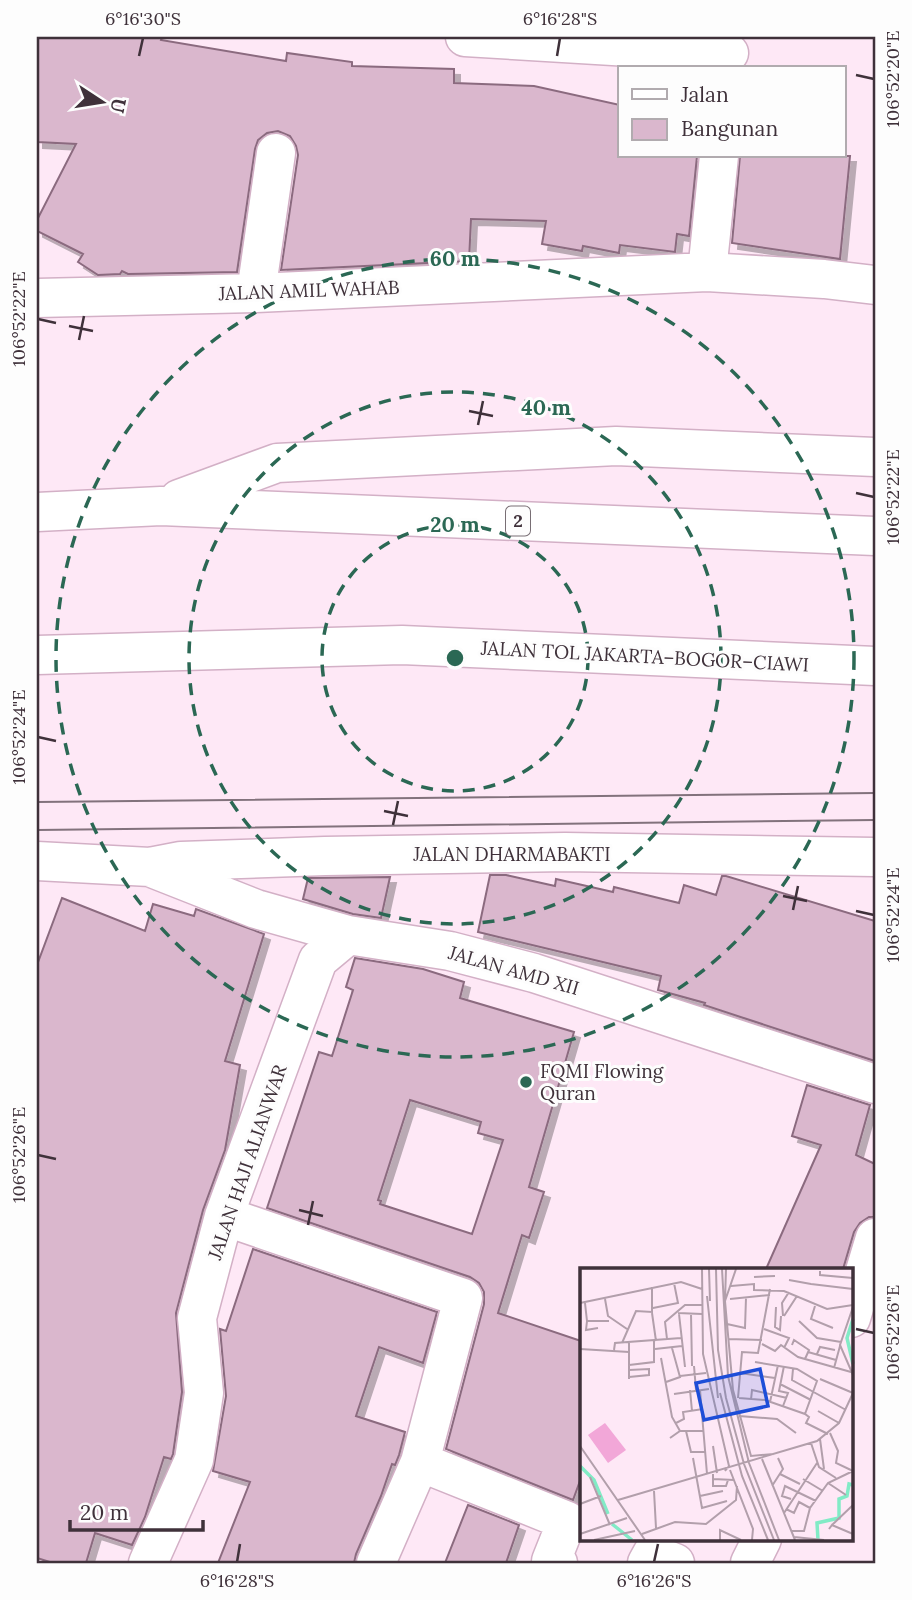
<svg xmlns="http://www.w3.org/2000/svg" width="912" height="1600" viewBox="0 0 912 1600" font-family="Lora,serif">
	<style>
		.building { fill: #dab7cd; stroke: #8b6b7f; stroke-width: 2; fill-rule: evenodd; filter: url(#shadow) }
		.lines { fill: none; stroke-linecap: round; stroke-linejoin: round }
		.street-casing { stroke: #d3b0c6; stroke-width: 41 }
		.highway-casing { stroke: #d3b0c6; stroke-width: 41 }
		.street { stroke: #fff; stroke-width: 38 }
		.highway { stroke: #fff; stroke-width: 38 }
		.tram { stroke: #82727c; stroke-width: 2 }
		.ticks { fill: none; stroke: #3f313a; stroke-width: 2.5 }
		.ring { fill: none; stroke: #2b6854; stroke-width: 3.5; stroke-dasharray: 12 9 }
		.poi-dot { fill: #2b6854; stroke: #fdfdfd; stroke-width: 2.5 }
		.labels { text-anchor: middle; stroke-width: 6; stroke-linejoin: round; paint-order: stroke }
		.shield { fill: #fdfdfd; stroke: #786e74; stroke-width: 2 }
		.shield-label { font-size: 18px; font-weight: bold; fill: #3f313a }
		.street-label { font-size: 19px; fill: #3f313a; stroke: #fdfdfd }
		.poi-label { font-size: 19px; fill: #3f313a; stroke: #fdfdfd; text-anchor: start }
		.inset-river { fill: none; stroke: #82ebc6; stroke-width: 3.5 }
		.inset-road { fill: none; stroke: #b29fab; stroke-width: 2 }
		.view { fill: #1d4ed8; fill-opacity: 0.15; stroke: #1d4ed8; stroke-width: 3.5 }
		.inset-edge { fill: none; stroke: #3f313a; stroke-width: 3.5 }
		.centre { fill: #2b6854; stroke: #fdfdfd; stroke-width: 3.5 }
		.ring-label { font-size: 21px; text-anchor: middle; font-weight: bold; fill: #2b6854; stroke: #fdfdfd; stroke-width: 6; stroke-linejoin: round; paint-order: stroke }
		.neatline { fill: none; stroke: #3f313a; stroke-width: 2.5 }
		.ticks-label { font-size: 18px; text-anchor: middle; fill: #3f313a }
	</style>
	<defs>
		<filter id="shadow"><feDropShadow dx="6" dy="6" stdDeviation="0" flood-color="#0004"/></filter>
	</defs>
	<rect width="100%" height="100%" fill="#fee8f6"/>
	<path class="building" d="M 37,37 L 162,37 L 161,40 L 286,61 L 287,53 L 352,62 L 352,66 L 454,69 L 454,83 L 534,86 L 620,105 L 620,156 L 697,156 L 689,236 L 677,234 L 675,252 L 620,245 L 619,253 L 583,246 L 582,251 L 542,244 L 546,221 L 471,219 L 469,261 L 281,270 L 298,155 L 296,146 L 290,136 L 278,131 L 267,133 L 258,140 L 255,149 L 237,272 L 128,274 L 122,271 L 120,274 L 98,275 L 78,262 L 83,254 L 37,231 L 37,220 L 76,144 L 37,142 Z
		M 740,156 L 850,156 L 840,259 L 732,243 Z
		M 490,875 L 506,875 L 555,886 L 556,879 L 613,892 L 614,887 L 679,903 L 684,885 L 716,895 L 722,876 L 726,876 L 875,921 L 875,1061 L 704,1005 L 705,1003 L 658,990 L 661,976 L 478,932 Z
		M 390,877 L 381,918 L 353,914 L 303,899 L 308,878 Z
		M 62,898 L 145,931 L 153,904 L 194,916 L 196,909 L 264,934 L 225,1061 L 240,1065 L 225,1150 L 203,1210 L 176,1313 L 182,1392 L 173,1454 L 171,1459 L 164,1457 L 145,1517 L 132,1545 L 95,1533 L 86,1563 L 53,1563 L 37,1558 L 37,965 Z
		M 355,958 L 423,969 L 464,982 L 460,998 L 574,1032 L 529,1187 L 544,1192 L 529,1238 L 522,1235 L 498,1313 L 581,1341 L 581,1478 L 573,1500 L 446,1449 L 484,1304 L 484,1292 L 479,1283 L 470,1277 L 267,1208 L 319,1052 L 332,1056 L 353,990 L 346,987 ZM 410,1100 L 481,1122 L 478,1133 L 503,1140 L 472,1234 L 380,1204 L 381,1201 L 378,1200 Z
		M 807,1085 L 870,1105 L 856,1155 L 875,1164 L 875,1217 L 869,1217 L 860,1223 L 854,1232 L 843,1269 L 766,1269 L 821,1145 L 792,1136 Z
		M 253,1249 L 437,1312 L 423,1363 L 379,1347 L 356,1416 L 405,1432 L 399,1455 L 395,1465 L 392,1464 L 381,1496 L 356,1554 L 354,1563 L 218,1563 L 250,1482 L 213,1471 L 226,1396 L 220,1329 L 226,1331 Z
		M 468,1505 L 519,1525 L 506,1563 L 445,1563 Z"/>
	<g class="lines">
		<defs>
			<path id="street" d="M 465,37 L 729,53
				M 707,272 L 719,156
				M 256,293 L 276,153
				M 37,298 L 256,293 L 707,272 L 824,279 L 875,285
				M 37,861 L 150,867 L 181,861 L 325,856 L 565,852 L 875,857
				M 152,868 L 256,909 L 348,935 L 450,951 L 534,973 L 875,1084
				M 224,1216 L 463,1298 L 420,1462 L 376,1563
				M 851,1318 L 875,1238
				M 420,1462 L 567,1521 L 551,1561 L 558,1563
				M 148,1563 L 194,1460 L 204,1393 L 197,1318 L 224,1216 L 318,960 L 348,935
				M 647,1563 L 652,1554 L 675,1563
				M 750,1563 L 762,1539"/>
			<path id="highway" d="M 179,499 L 277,463 L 616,446 L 875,457
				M 37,512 L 161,506 L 875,536
				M 37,655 L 402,645 L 875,666"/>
		</defs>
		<use href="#street" class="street-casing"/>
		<use href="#highway" class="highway-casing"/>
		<use href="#street" class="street"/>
		<use href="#highway" class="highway"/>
		<path class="tram" d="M 37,802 L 875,793
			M 37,830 L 875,820"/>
	</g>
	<path class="ticks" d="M 139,56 L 143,38M 557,56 L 560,38M 856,75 L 874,79M 38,319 L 56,323M 69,326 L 93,331M 79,340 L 84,316M 469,411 L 493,416M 478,425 L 483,401M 856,493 L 874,497M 38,737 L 56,741M 384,811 L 408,816M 393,825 L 398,801M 783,896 L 807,901M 793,910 L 798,886M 856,911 L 874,915M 38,1155 L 56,1159M 299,1210 L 323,1216M 308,1225 L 313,1201M 856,1329 L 874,1333M 237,1562 L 240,1544M 654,1562 L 658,1544"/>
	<g class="ring">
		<circle cx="455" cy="658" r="133"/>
		<circle cx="455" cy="658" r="266"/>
		<circle cx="455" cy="658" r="399"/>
	</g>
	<circle class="poi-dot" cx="526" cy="1082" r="7"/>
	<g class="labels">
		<rect class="shield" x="506" y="506.5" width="24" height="29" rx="5"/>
		<g class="shield-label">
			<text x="518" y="527">2</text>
		</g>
		<g class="street-label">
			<text transform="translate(309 290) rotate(-2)" y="7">JALAN AMIL WAHAB</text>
			<text transform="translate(645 656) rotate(3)" y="7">JALAN TOL JAKARTA–BOGOR–CIAWI</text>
			<text x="512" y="861">JALAN DHARMABAKTI</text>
			<text transform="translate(514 970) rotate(16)" y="7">JALAN AMD XII</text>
			<text transform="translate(247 1162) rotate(-71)" y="7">JALAN HAJI ALIANWAR</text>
		</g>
		<g class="poi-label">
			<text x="540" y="1078">FQMI Flowing<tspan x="540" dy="22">Quran</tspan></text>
		</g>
	</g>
	<g transform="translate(580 1268)">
		<rect width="273" height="273" fill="#fee8f6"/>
		<path d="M 25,155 L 46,182 L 28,195 L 8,167 Z" fill="#f2a7d8"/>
		<path class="inset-river" d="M 273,51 L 267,70 L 273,96M 0,198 L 14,212 L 28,246M 32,256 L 52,272M 238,272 L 237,255 L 259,250 L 259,231 L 267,228 L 269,216 L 273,217"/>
		<path class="inset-road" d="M 122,1 L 123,86 L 149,198 L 145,203M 129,1 L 130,33M 136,1 L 138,82 L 146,130 L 164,196 L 194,272M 142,1 L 148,108 L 169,195 L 199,272M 156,1 L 145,33 L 153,122 L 171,188 L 194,186M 240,3 L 240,7 L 273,10M 174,9 L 195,8M 209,12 L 231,16M 231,16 L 273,21M 151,18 L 174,16 L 174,22 L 204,23 L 247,41 L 273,37M 127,28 L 138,130M 25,31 L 28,48 L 47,61M 150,31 L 190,27M 145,33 L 146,1M 0,35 L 101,14 L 122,21M 5,35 L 7,53 L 29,53M 235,38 L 231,51 L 253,60M 196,39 L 195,59 L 200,62 L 201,48M 273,39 L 260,77 L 273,107M 73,40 L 98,35 L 94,15M 72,45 L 76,73M 98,45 L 122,46M 99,46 L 105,99M 111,46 L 112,98M 203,48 L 202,35 L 209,24M 204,48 L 217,28M 7,53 L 6,62 L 18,60M 219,53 L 237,70 L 261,74M 147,56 L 165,60 L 166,30M 184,61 L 209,70 L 204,80M 182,64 L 190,21M 87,71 L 85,54 L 105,37 L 122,37M 148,71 L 182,72M 49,74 L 49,111M 42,75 L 56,43 L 72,44 L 72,19M 182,76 L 195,83 L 201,77 L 218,89 L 271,104M 212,77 L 214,72 L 229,82 L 225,91M 0,81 L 49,84M 75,81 L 102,78M 34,82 L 35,75 L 101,70M 228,84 L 256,92M 237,86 L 240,79 L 255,82M 81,90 L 92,149 L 100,163M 175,94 L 217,101 L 237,113 L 225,146M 49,97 L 74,94 L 74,73M 114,98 L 116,122M 254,100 L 260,78M 213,101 L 212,112 L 266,142M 49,102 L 69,101 L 69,107 L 49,109M 160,105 L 195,110M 100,108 L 126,105M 240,111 L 273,125M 86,114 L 100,109 L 92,80M 200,116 L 231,132M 110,122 L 112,143M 120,122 L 127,206M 140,125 L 162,208 L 188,272M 94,126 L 129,121M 158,130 L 162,84 L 178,85 L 182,64M 159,130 L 185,132 L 225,146 L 229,149 L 226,155 L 248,166M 171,132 L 172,122 L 207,130M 190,134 L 198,97M 203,138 L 208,125 L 199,123 L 204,98M 238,143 L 259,155M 159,148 L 197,151 L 216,165M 96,155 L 104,151 L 103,144 L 123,141M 106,163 L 111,184 L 125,184M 250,165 L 258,183 L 256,195 L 273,203M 90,170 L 100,163 L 123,163M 240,171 L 244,201M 231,175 L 239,199 L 256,210M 0,178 L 65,272M 133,178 L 137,205M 113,190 L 122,240 L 147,233M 182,191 L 215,272M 150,202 L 173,261 L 172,272M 133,206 L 133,218 L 146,218 L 148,212M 200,206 L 220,216M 10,209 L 30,257M 133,211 L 154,212M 223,211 L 243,223M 248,215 L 266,227M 192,218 L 203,201 L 198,190M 74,223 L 76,260M 120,228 L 143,223M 211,231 L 202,228 L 205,218 L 236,233M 38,232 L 237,173 L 259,155 L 273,125M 0,236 L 21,228M 206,241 L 214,245 L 219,234 L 230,240M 204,245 L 237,195M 252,257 L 273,237M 249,261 L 252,257 L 273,266M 211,263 L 224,263 L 230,240 L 248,215 L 273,203M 0,266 L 47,250M 62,266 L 95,254 L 126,256 L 156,232 L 157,218M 214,269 L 244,272M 14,272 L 55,263M 140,272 L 140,262 L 161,272"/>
		<path class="view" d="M 180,101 L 188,138 L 124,152 L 116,115 Z"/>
		<rect width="273" height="273" class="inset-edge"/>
	</g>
	<circle cx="455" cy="658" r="10" class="centre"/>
	<g class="ring-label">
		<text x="455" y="266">60 m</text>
		<text x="546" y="415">40 m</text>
		<text x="455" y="532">20 m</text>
	</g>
	<rect width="912" height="1600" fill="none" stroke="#fdfdfd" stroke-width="77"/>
	<rect x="618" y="66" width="228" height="91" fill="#fdfdfd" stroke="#b1abaf" stroke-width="2"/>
	<rect x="632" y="89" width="35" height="10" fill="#ffffff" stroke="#b1abaf" stroke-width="2"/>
	<text x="681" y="102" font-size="21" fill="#3f313a">Jalan</text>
	<rect x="632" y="119" width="35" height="21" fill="#dab7cd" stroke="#b1abaf" stroke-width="2"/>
	<text x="681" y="136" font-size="21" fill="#3f313a">Bangunan</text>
	<g transform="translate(102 102) rotate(102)" stroke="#fdfdfd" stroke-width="5" paint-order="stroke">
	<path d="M0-5L12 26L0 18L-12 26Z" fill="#3f313a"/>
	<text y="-10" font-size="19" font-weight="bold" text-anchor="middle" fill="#3f313a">U</text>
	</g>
	<path d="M70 1520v10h133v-10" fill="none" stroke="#3f313a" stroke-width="3.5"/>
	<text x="80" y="1520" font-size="21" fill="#3f313a" stroke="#fdfdfd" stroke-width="5" paint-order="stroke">20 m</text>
	<rect x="38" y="38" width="836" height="1524" class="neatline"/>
	<g class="ticks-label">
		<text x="143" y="25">6°16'30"S</text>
		<text x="560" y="25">6°16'28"S</text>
		<text transform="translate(893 79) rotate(-90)" y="6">106°52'20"E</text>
		<text transform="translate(19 319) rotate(-90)" y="6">106°52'22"E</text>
		<text transform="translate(893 497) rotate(-90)" y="6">106°52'22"E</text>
		<text transform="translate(19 737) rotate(-90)" y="6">106°52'24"E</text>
		<text transform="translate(893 915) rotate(-90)" y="6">106°52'24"E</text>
		<text transform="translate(19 1155) rotate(-90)" y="6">106°52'26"E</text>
		<text transform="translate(893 1333) rotate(-90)" y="6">106°52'26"E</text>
		<text x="237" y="1587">6°16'28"S</text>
		<text x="654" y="1587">6°16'26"S</text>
	</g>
</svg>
